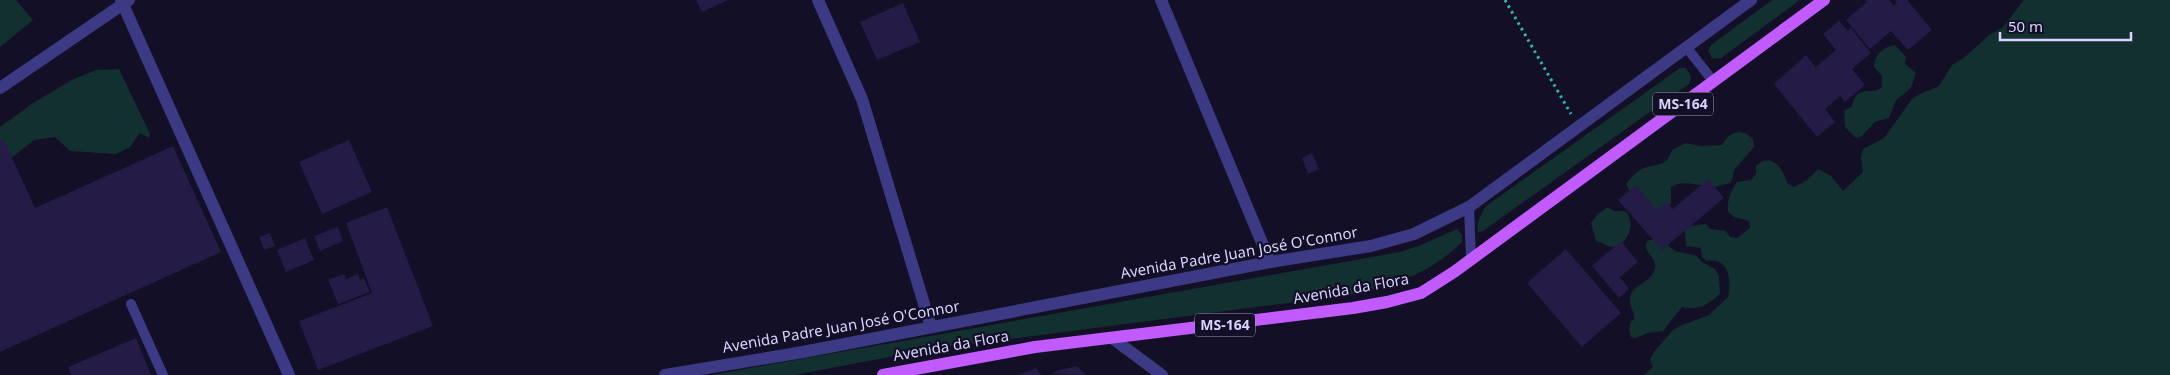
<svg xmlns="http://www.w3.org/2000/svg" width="2170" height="375" viewBox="0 0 2170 375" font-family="'Noto Sans',sans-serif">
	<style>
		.green { fill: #12302f }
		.building { fill: #241b47 }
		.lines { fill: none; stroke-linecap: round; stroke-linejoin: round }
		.path { stroke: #2fb8b0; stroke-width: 3; stroke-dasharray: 2.5 4; stroke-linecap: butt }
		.service { stroke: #3d3a85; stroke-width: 10 }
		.minor { stroke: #3d3a85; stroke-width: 12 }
		.tertiary { stroke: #3d3a85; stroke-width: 12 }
		.primary { stroke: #c25bff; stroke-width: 12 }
		.labels { text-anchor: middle; stroke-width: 4.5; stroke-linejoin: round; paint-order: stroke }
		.shield { fill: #130f26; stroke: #9e99be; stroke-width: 1 }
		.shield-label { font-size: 14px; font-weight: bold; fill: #d9d4ff }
		.street-label { font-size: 15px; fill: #d9d4ff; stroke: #130f26 }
	</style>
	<rect width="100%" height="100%" fill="#130f26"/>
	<path class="green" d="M 0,0 L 16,0 L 33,20 L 0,47 Z
		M 1772,0 L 1800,0 L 1721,58 L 1713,59 L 1708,51 L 1711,45 Z
		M 2024,0 L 2170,0 L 2170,375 L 1644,375 L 1653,367 L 1650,360 L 1653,353 L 1673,330 L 1680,326 L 1709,315 L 1728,297 C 1732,281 1729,257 1707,261 L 1702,257 L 1701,248 L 1686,246 L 1685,230 L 1691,226 L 1706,224 L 1710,229 L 1726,231 L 1730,237 L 1737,238 L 1750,228 L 1749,221 L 1734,217 L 1728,212 C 1727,200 1730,192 1737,182 L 1751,180 L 1756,174 L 1756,166 C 1771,151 1783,168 1787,183 L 1794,187 L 1807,180 L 1818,169 L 1831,176 L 1843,191 L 1863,172 L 1861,157 L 1863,149 L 1884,138 L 1912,99 L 1918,95 L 1939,86 L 1952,65 L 1965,57 L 1989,35 L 2002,28 Z
		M 1895,45 L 1906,57 L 1905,64 L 1916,73 L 1911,88 L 1896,100 L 1889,118 L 1875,122 L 1862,136 L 1856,138 L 1845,127 L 1844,111 L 1851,107 C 1853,104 1853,99 1856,96 C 1863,87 1874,95 1882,87 L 1882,76 L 1874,67 C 1874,55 1883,47 1895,45 Z
		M 1680,68 L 1685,68 C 1690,73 1693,77 1689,84 L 1483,231 L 1478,232 C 1476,224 1481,213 1486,206 Z
		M 119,69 L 150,134 L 149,138 L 140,133 L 130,147 L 116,154 L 70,151 L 55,137 L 34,140 L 10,159 L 0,159 L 0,127 L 33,103 L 72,80 L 96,70 Z
		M 1740,132 L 1747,134 L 1753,139 L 1754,147 L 1734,170 L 1733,177 L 1730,183 L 1715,187 L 1685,183 L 1678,184 L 1671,187 L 1671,202 L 1668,210 C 1652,213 1632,198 1626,184 C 1629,180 1633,175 1637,172 C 1651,161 1666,171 1672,150 L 1686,143 L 1700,146 L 1722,145 C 1727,137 1730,133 1740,132 Z
		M 1608,207 L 1614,211 L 1625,211 C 1638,223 1626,248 1611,247 C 1607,246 1601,242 1596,241 L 1591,223 L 1598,214 Z
		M 1457,229 L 1462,235 L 1462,242 C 1431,273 1398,283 1357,294 L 932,349 L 794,375 L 711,375 L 1400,252 L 1421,245 Z
		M 1660,239 L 1675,251 L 1697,256 L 1702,262 L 1715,269 L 1719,276 L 1720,294 C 1706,306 1700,310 1682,307 L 1663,331 L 1648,333 L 1635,338 L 1631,337 C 1629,332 1629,327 1631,321 L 1634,320 C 1635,311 1628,305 1630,297 C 1633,284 1652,283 1655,268 C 1657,257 1644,254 1646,243 L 1649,240 Z"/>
	<path class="building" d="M 696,0 L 728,0 L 702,12 Z
		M 1865,0 L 1889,0 L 1894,6 L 1897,3 L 1895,0 L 1907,0 L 1932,30 L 1908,50 L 1891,31 L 1870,49 L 1846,20 L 1867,2 Z
		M 903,3 L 920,42 L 877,60 L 860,22 Z
		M 1839,21 L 1848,31 L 1851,28 L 1871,53 L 1852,69 L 1865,85 L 1845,102 L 1840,96 L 1825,109 L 1835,122 L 1817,137 L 1774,84 L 1806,55 L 1821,74 L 1816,67 L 1836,50 L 1823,34 Z
		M 4,140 L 35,208 L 173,146 L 221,252 L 0,352 L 0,142 Z
		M 349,140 L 372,192 L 322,214 L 299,162 Z
		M 1312,153 L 1319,169 L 1308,174 L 1302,158 Z
		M 1708,179 L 1724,198 L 1662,250 L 1618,200 L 1636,185 L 1657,210 L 1667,202 L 1673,209 Z
		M 387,207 L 433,326 L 318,370 L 299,321 L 372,293 L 346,223 Z
		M 338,227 L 343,241 L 320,251 L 314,236 Z
		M 270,233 L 275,246 L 264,250 L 259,237 Z
		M 305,238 L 314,260 L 286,272 L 277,250 Z
		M 1621,241 L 1638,262 L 1620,277 L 1629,289 L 1619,298 L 1592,266 Z
		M 1566,249 L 1621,313 L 1582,347 L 1527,283 Z
		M 344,274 L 346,279 L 358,274 L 360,280 L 364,278 L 370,292 L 338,304 L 328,280 Z
		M 136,338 L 151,375 L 71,375 L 68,367 Z
		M 1077,366 L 1086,375 L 1053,374 L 1056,371 Z
		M 1036,368 L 1041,375 L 1018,375 Z"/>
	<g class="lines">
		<path class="path" d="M 1505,0 L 1571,114"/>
		<path class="service" d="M 1687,48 L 1713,81
			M 1469,207 L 1471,258
			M 131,304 L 163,375"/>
		<path class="minor" d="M 121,0 L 289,375
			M 818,0 L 862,99 L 931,327
			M 1161,0 L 1270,262
			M 0,88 L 129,0
			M 1112,338 L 1162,375"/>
		<path class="tertiary" d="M 665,375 L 803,352 L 1270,262 L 1371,246 L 1414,234 L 1469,207 L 1751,0"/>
		<path class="primary" d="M 883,375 L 1035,347 L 1353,308 L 1387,302 L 1421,293 L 1454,272 L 1824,0"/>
	</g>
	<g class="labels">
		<g class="shield">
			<rect x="1653" y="92.5" width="60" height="23" rx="4"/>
			<rect x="1195" y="313.5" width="60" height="23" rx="4"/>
		</g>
		<g class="shield-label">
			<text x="1683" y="109">MS-164</text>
			<text x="1225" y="330">MS-164</text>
		</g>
		<g class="street-label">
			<text transform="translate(1239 253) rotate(-10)" y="5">Avenida Padre Juan José O'Connor</text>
			<text transform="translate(1351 289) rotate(-10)" y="5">Avenida da Flora</text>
			<text transform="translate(841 327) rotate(-10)" y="5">Avenida Padre Juan José O'Connor</text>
			<text transform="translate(951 346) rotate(-10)" y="5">Avenida da Flora</text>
		</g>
	</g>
	<path d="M2000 32v8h131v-8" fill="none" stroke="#d9d4ff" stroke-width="2.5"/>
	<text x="2008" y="32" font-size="15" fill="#d9d4ff" stroke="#130f26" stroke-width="4" paint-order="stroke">50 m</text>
</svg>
